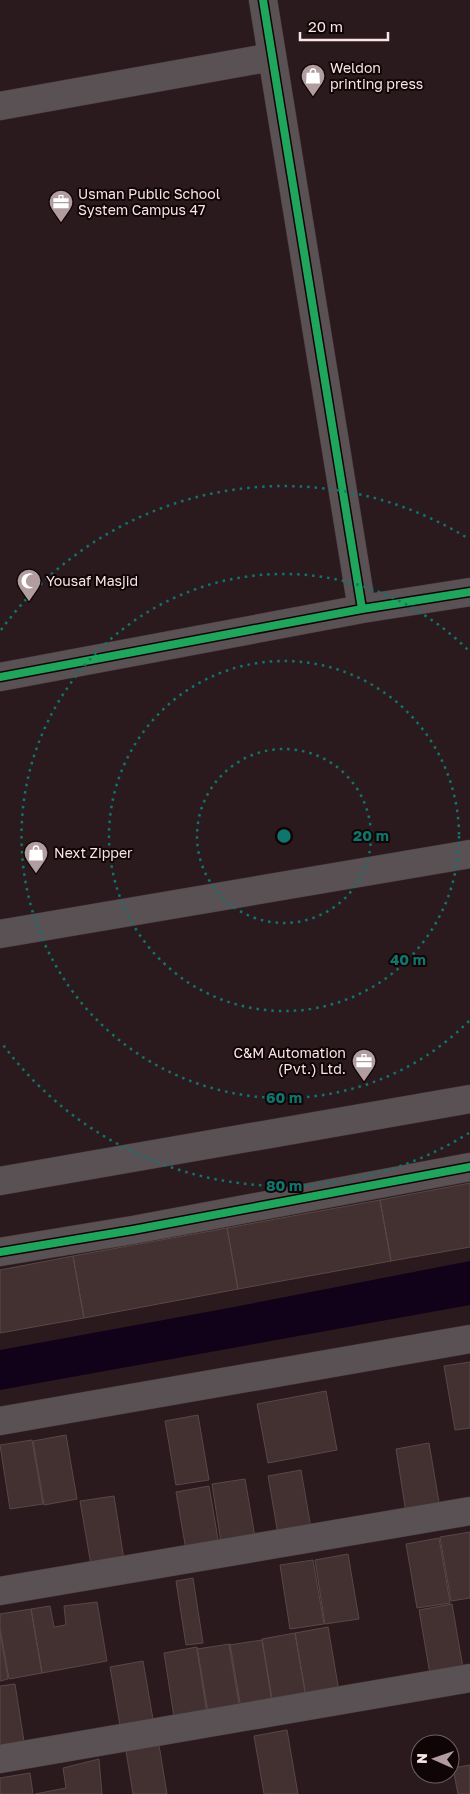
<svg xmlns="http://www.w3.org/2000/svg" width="470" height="1794" viewBox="0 0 470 1794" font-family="'Golos Text',sans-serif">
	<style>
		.water { fill: #120219 }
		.building { fill: #433131; stroke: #574848 }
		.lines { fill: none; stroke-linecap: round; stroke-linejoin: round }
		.street-casing { stroke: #46383a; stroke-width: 29 }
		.street { stroke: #5a5155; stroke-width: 28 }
		.cycleway-casing { stroke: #100506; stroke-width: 11 }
		.cycleway { stroke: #20a55d; stroke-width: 8 }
		.ring { fill: none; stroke: #0f766e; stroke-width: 2.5; stroke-dasharray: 2.5 5 }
		.labels { text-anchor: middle; stroke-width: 4; stroke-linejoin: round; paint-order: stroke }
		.poi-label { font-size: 14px; fill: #f9e4e6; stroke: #100506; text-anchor: start }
		.centre { fill: #0f766e; stroke: #100506; stroke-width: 2.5 }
		.ring-label { font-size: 15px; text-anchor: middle; font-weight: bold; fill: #0f766e; stroke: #100506; stroke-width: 4; stroke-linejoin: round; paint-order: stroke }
	</style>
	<rect width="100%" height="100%" fill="#2b1a1d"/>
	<path class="water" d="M 470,1261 L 470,1305 L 0,1390 L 0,1350 L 234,1307 Z"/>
	<path class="building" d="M 470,1183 L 470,1247 L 391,1261 L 380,1200 Z
		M 380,1200 L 391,1261 L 238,1289 L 227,1228 Z
		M 227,1228 L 238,1289 L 84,1318 L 73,1256 Z
		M 73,1256 L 84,1318 L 0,1333 L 0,1270 Z
		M 470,1362 L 470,1428 L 455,1430 L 444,1366 Z
		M 326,1391 L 337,1450 L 268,1463 L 257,1404 Z
		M 198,1415 L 209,1480 L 176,1485 L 165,1421 Z
		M 66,1435 L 77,1499 L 44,1505 L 33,1441 Z
		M 32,1440 L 43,1504 L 10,1509 L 0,1445 Z
		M 429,1443 L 440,1508 L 406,1513 L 396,1449 Z
		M 301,1470 L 312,1534 L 279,1540 L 268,1476 Z
		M 245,1479 L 256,1543 L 222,1549 L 212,1484 Z
		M 209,1486 L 220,1551 L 187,1556 L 176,1492 Z
		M 114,1496 L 124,1560 L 91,1565 L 80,1501 Z
		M 470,1532 L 470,1598 L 451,1601 L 440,1537 Z
		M 439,1538 L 450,1603 L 417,1608 L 406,1544 Z
		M 348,1554 L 359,1619 L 325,1624 L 315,1560 Z
		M 313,1560 L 324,1624 L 290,1629 L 280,1565 Z
		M 193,1578 L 203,1643 L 186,1645 L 176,1581 Z
		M 97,1602 L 107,1661 L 42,1673 L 31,1609 L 50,1606 L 54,1627 L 66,1625 L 64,1606 Z
		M 452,1604 L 463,1668 L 430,1674 L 419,1610 Z
		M 31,1609 L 42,1673 L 9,1679 L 0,1628 L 0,1614 Z
		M 328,1627 L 339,1691 L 306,1697 L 295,1633 Z
		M 0,1632 L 8,1679 L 0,1681 Z
		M 295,1633 L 306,1697 L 272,1703 L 262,1639 Z
		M 262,1640 L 273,1704 L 240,1710 L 229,1645 Z
		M 230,1644 L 241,1708 L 207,1714 L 197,1649 Z
		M 197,1647 L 208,1712 L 174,1717 L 164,1653 Z
		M 143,1661 L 154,1725 L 121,1731 L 110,1667 Z
		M 15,1684 L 25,1748 L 0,1752 L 0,1686 Z
		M 287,1730 L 298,1794 L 264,1794 L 254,1736 Z
		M 159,1745 L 167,1794 L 133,1794 L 126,1751 Z
		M 99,1759 L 102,1794 L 35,1794 L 66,1788 L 63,1768 Z
		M 470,1765 L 470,1794 L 458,1794 L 453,1768 Z
		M 30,1773 L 33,1794 L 0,1794 L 0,1778 Z"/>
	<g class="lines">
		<defs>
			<path id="street" d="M 263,0 L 362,609
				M 0,106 L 272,57
				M 0,677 L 362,609 L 470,592
				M 0,934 L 470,854
				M 0,1181 L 470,1099
				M 0,1252 L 133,1230 L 470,1167
				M 0,1421 L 470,1339
				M 0,1591 L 470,1511
				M 0,1759 L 470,1678"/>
		</defs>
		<use href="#street" class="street-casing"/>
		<use href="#street" class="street"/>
		<defs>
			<path id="cycleway" d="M 263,0 L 362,609
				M 0,677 L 362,609 L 470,592
				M 0,1252 L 133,1230 L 470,1167"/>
		</defs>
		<use href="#cycleway" class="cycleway-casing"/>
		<use href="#cycleway" class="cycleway"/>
	</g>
	<g class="ring">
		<circle cx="284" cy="836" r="87"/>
		<circle cx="284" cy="836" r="175"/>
		<path d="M469 1021A262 262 0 1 1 469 651"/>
		<path d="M469 1133A350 350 0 0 1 1 1042M1 630A350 350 0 0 1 469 539"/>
	</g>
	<defs>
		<symbol id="shop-pin" viewBox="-11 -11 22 30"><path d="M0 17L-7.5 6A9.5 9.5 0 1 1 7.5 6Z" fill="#b19da0" stroke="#100506"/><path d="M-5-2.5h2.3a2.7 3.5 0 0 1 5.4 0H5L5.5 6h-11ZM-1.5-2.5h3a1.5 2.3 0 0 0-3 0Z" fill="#fff"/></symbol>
		<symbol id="office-pin" viewBox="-11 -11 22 30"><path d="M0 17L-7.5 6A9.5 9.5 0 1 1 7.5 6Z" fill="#b19da0" stroke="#100506"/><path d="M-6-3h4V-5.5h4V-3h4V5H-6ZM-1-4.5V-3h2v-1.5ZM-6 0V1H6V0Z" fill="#fff"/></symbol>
		<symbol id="mosque-pin" viewBox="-11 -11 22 30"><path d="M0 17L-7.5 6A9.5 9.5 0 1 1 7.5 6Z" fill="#b19da0" stroke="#100506"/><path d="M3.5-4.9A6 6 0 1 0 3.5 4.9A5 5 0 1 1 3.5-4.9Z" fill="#fff"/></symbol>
	</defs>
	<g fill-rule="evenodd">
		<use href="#shop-pin" x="299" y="62" width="28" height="38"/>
		<use href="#office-pin" x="47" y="188" width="28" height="38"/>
		<use href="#mosque-pin" x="15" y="567" width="28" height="38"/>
		<use href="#shop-pin" x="22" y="839" width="28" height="38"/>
		<use href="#office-pin" x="350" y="1047" width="28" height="38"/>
	</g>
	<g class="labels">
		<g class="poi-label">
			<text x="330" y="73">Weldon<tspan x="330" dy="16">printing press</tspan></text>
			<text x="78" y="199">Usman Public School<tspan x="78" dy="16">System Campus 47</tspan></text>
			<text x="46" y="586">Yousaf Masjid</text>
			<text x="54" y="858">Next Zipper</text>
			<text x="346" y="1058" text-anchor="end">C&amp;M Automation<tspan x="346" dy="16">(Pvt.) Ltd.</tspan></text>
		</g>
	</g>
	<circle cx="284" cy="836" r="8" class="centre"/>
	<g class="ring-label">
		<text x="371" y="841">20 m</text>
		<text x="408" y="965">40 m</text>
		<text x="284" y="1103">60 m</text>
		<text x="284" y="1191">80 m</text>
	</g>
	<g transform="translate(435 1759) rotate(272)"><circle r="24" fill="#100506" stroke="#6d5e60"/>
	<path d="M0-4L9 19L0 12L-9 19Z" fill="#b19da0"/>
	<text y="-8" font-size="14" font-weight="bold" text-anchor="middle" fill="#f9e4e6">N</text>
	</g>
	<path d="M300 32v8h88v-8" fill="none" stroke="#f9e4e6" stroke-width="2.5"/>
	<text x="308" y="32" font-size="15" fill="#f9e4e6" stroke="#100506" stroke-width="4" paint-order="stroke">20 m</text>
</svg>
